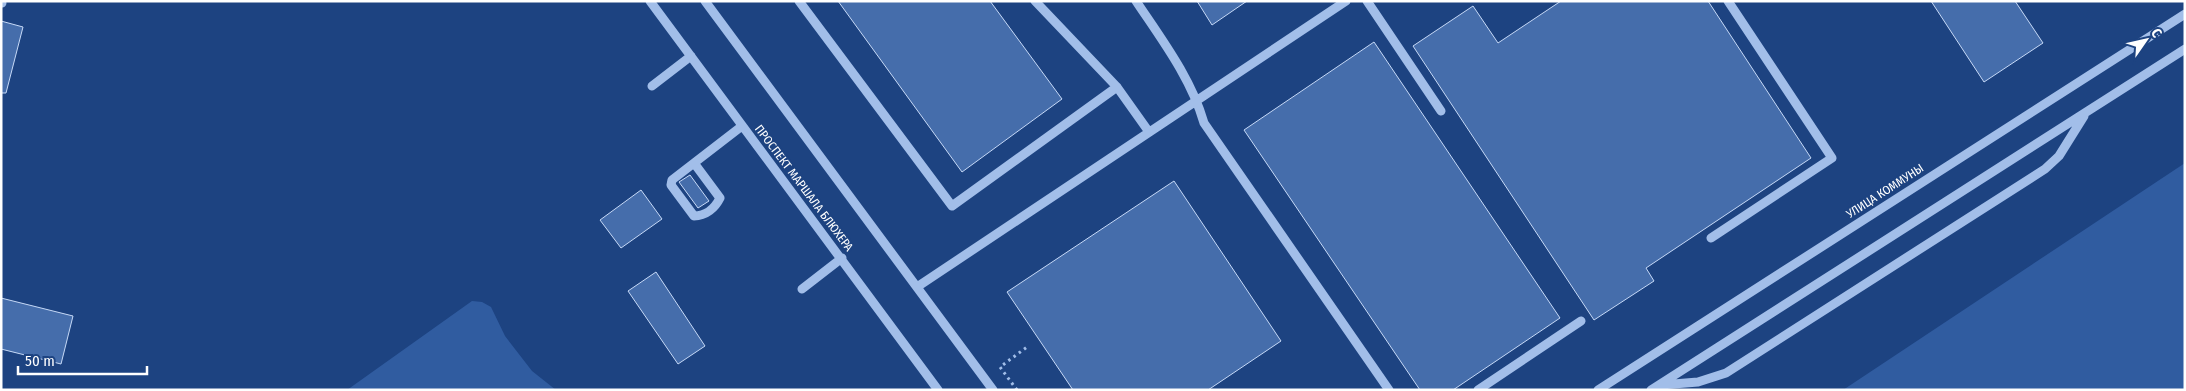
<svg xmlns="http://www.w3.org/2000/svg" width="2186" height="391" viewBox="0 0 2186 391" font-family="'Fira Sans Condensed',sans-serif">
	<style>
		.green { fill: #305ca0 }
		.building { fill: #456dab; stroke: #c6d9f7 }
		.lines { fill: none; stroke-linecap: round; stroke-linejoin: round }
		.path { stroke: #a2bee9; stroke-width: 3; stroke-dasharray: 2.5 4; stroke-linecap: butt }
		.minor { stroke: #a2bee9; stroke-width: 9 }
		.labels { text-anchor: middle; stroke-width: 4; stroke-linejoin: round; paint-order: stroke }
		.street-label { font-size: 12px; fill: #fff; stroke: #1d4381 }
	</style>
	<rect width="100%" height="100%" fill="#1d4381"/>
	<path class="green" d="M 2185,163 L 2185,390 L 1843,390 Z
		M 472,301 L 482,302 L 491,307 L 505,336 L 532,371 L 556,390 L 347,390 Z"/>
	<path class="building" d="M 838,1 L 990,1 L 1062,99 L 962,172 Z
		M 1197,1 L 1247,1 L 1212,25 Z
		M 1561,1 L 1708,1 L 1811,158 L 1646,268 L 1654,281 L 1594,320 L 1413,46 L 1473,6 L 1498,43 Z
		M 1931,1 L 2015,1 L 2043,43 L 1984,82 Z
		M 1,21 L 23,27 L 6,93 L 1,93 Z
		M 1374,42 L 1560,318 L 1453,390 L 1420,390 L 1244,130 Z
		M 690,175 L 709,201 L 698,208 L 679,182 Z
		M 1174,181 L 1281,341 L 1208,390 L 1073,390 L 1007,292 Z
		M 641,190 L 662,219 L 621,248 L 600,220 Z
		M 656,272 L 705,346 L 678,364 L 628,291 Z
		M 1,298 L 73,316 L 61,364 L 1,349 Z"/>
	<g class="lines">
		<path class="path" d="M 1017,390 L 1000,367 L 1027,347"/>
		<path class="minor" d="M 650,1 L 938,390
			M 705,1 L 993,390
			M 799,1 L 952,206 L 1117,87
			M 1035,1 L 1117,87 L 1149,132
			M 1136,1 C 1162,40 1191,78 1204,123 L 1389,390
			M 1367,1 L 1441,111
			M 1,3 L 2,3
			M 652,86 L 691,56
			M 694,163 L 720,198 C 715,208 706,216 694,216 L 671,185 L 672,180 L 742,126
			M 1711,238 L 1832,158 L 1728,1
			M 917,287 L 1346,1
			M 802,289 L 842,258
			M 1661,385 L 1698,382 L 1726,373 L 2045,169 L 2059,156 L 2084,116
			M 1478,390 L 1581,321
			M 1598,390 L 2185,14
			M 1651,390 L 2185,49"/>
	</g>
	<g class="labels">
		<g class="street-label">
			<text transform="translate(804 188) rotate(53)" y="4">ПРОСПЕКТ МАРШАЛА БЛЮХЕРА</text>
			<text transform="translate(1885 191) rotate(-33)" y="4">УЛИЦА КОММУНЫ</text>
		</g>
	</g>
	<rect width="2186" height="391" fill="none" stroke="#ffffff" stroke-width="5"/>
	<g transform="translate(2146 40) rotate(56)" stroke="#1d4381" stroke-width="4" paint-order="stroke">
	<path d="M0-4L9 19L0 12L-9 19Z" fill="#ffffff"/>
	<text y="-8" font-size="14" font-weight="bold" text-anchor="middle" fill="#ffffff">С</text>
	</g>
	<path d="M18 366v8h129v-8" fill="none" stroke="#ffffff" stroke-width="2.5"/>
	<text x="25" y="366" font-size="15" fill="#ffffff" stroke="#1d4381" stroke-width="4" paint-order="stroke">50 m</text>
</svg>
